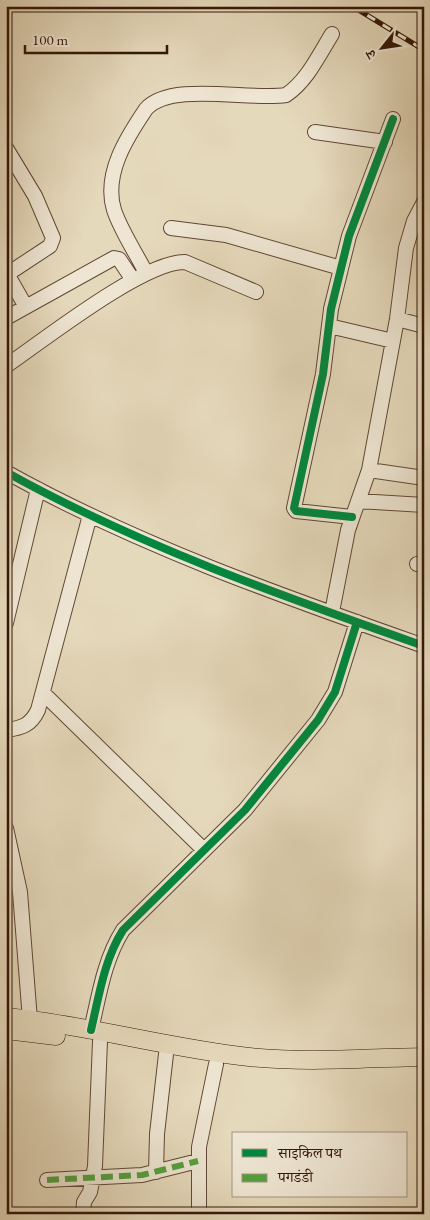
<svg xmlns="http://www.w3.org/2000/svg" width="430" height="1220" viewBox="0 0 430 1220" font-family="'EB Garamond','Noto Serif Devanagari',serif">
	<style>
		.lines { fill: none; stroke-linecap: round; stroke-linejoin: round }
		.minor-casing { stroke: #604834; stroke-width: 16 }
		.major-casing { stroke: #331707; stroke-width: 19 }
		.minor { stroke: #eee6d3; stroke-width: 14 }
		.major { stroke: #e5d9bb; stroke-width: 18 }
		.rail-casing { stroke: #331707; stroke-width: 5 }
		.rail { stroke: #eee6d3; stroke-width: 3; stroke-dasharray: 9; stroke-linecap: butt }
		.quiet { stroke: #52a13d; stroke-width: 6; stroke-dasharray: 12 6; stroke-linecap: butt }
		.cycleway-casing { stroke: #eee6d3; stroke-width: 11 }
		.cycleway { stroke: #00873e; stroke-width: 8 }
	</style>
	<rect width="100%" height="100%" fill="#e5d9bb"/>
	<filter id="stains"><feTurbulence type="fractalNoise" baseFrequency=".004" numOctaves="4"/><feColorMatrix values="0 0 0 0 .2 0 0 0 0 .09 0 0 0 0 .02 0 0 0 .5 -.17"/></filter>
	<radialGradient id="worn" r=".72"><stop offset=".6" stop-color="#630" stop-opacity="0"/><stop offset="1" stop-color="#630" stop-opacity=".3"/></radialGradient>
	<g class="lines">
		<defs>
			<path id="minor" d="M 315,132 L 385,142
				M 6,148 L 35,196 L 53,238 L 50,246 L 6,275
				M 171,228 L 226,235 L 341,268
				M 6,272 L 26,307
				M 146,273 C 136,253 121,231 114,210 C 103,174 127,137 146,109 C 171,81 251,101 286,95 C 307,81 319,55 332,34
				M 6,318 L 114,258 L 119,259 L 133,280
				M 397,319 L 424,326
				M 329,326 L 393,341
				M 6,366 C 44,340 144,261 185,262 L 256,292
				M 369,470 L 424,478
				M 6,472 C 137,545 282,596 424,646
				M 358,501 L 424,505
				M 352,517 L 296,511 L 294,508 L 323,374 L 331,309 L 349,236 L 393,119
				M 417,564 L 424,565
				M 332,612 L 348,530 L 369,470 L 397,319 L 406,248 L 414,221 L 424,202
				M 6,623 L 38,489
				M 43,693 L 204,850
				M 6,730 C 22,728 31,725 38,710 L 90,515
				M 6,828 L 20,892 L 30,1020
				M 91,1030 C 99,996 104,960 123,930 L 245,810 L 318,720 L 335,692 L 357,622
				M 156,1172 L 157,1134 L 166,1054
				M 47,1180 L 142,1175 L 198,1161
				M 83,1214 L 84,1202 L 90,1192 L 95,1166 L 100,1041
				M 199,1214 L 199,1147 L 216,1064"/>
			<path id="major" d="M 6,1017 C 88,1025 168,1048 249,1057 C 307,1063 366,1058 424,1057
				M 6,1030 L 56,1036"/>
		</defs>
		<use href="#minor" class="minor-casing"/>
		<use href="#major" class="major-casing"/>
		<use href="#minor" class="minor"/>
		<use href="#major" class="major"/>
		<defs>
			<path id="rail" d="M 352,6 L 424,50"/>
		</defs>
		<use href="#rail" class="rail-casing"/>
		<use href="#rail" class="rail"/>
		<path class="quiet" d="M 47,1180 L 142,1175 L 198,1161"/>
		<defs>
			<path id="cycleway" d="M 6,472 C 137,545 282,596 424,646
				M 352,517 L 296,511 L 294,508 L 323,374 L 331,309 L 349,236 L 393,119
				M 91,1030 C 99,996 104,960 123,930 L 245,810 L 318,720 L 335,692 L 357,622"/>
		</defs>
		<use href="#cycleway" class="cycleway-casing"/>
		<use href="#cycleway" class="cycleway"/>
	</g>
	<rect width="430" height="1220" fill="none" stroke="#e5d9bb" stroke-width="25"/>
	<rect x="8" y="8" width="415" height="1205" fill="none" stroke="#331707" stroke-width="2.5"/>
	<rect x="12" y="12" width="405" height="1195" fill="none" stroke="#331707"/>
	<rect x="232" y="1132" width="175" height="65" fill="#eee6d3" stroke="#a39381"/>
	<rect x="242" y="1149" width="25" height="8" fill="#00873e" stroke="#a39381"/>
	<text x="278" y="1158" font-size="15" fill="#331707">साइकिल पथ</text>
	<rect x="242" y="1174" width="25" height="8" fill="#52a13d" stroke="#a39381"/>
	<text x="278" y="1182" font-size="15" fill="#331707">पगडंडी</text>
	<g transform="translate(382 48) rotate(240)" stroke="#eee6d3" stroke-width="4" paint-order="stroke">
	<path d="M0-4L9 19L0 12L-9 19Z" fill="#331707"/>
	<text y="-8" font-size="14" font-weight="bold" text-anchor="middle" fill="#331707">उ</text>
	</g>
	<path d="M25 45v8h142v-8" fill="none" stroke="#331707" stroke-width="2.5"/>
	<text x="32" y="45" font-size="15" fill="#331707" stroke="#eee6d3" stroke-width="4" paint-order="stroke">100 m</text>
	<rect width="100%" height="100%" filter="url(#stains)"/>
	<rect width="100%" height="100%" fill="url(#worn)"/>
</svg>
